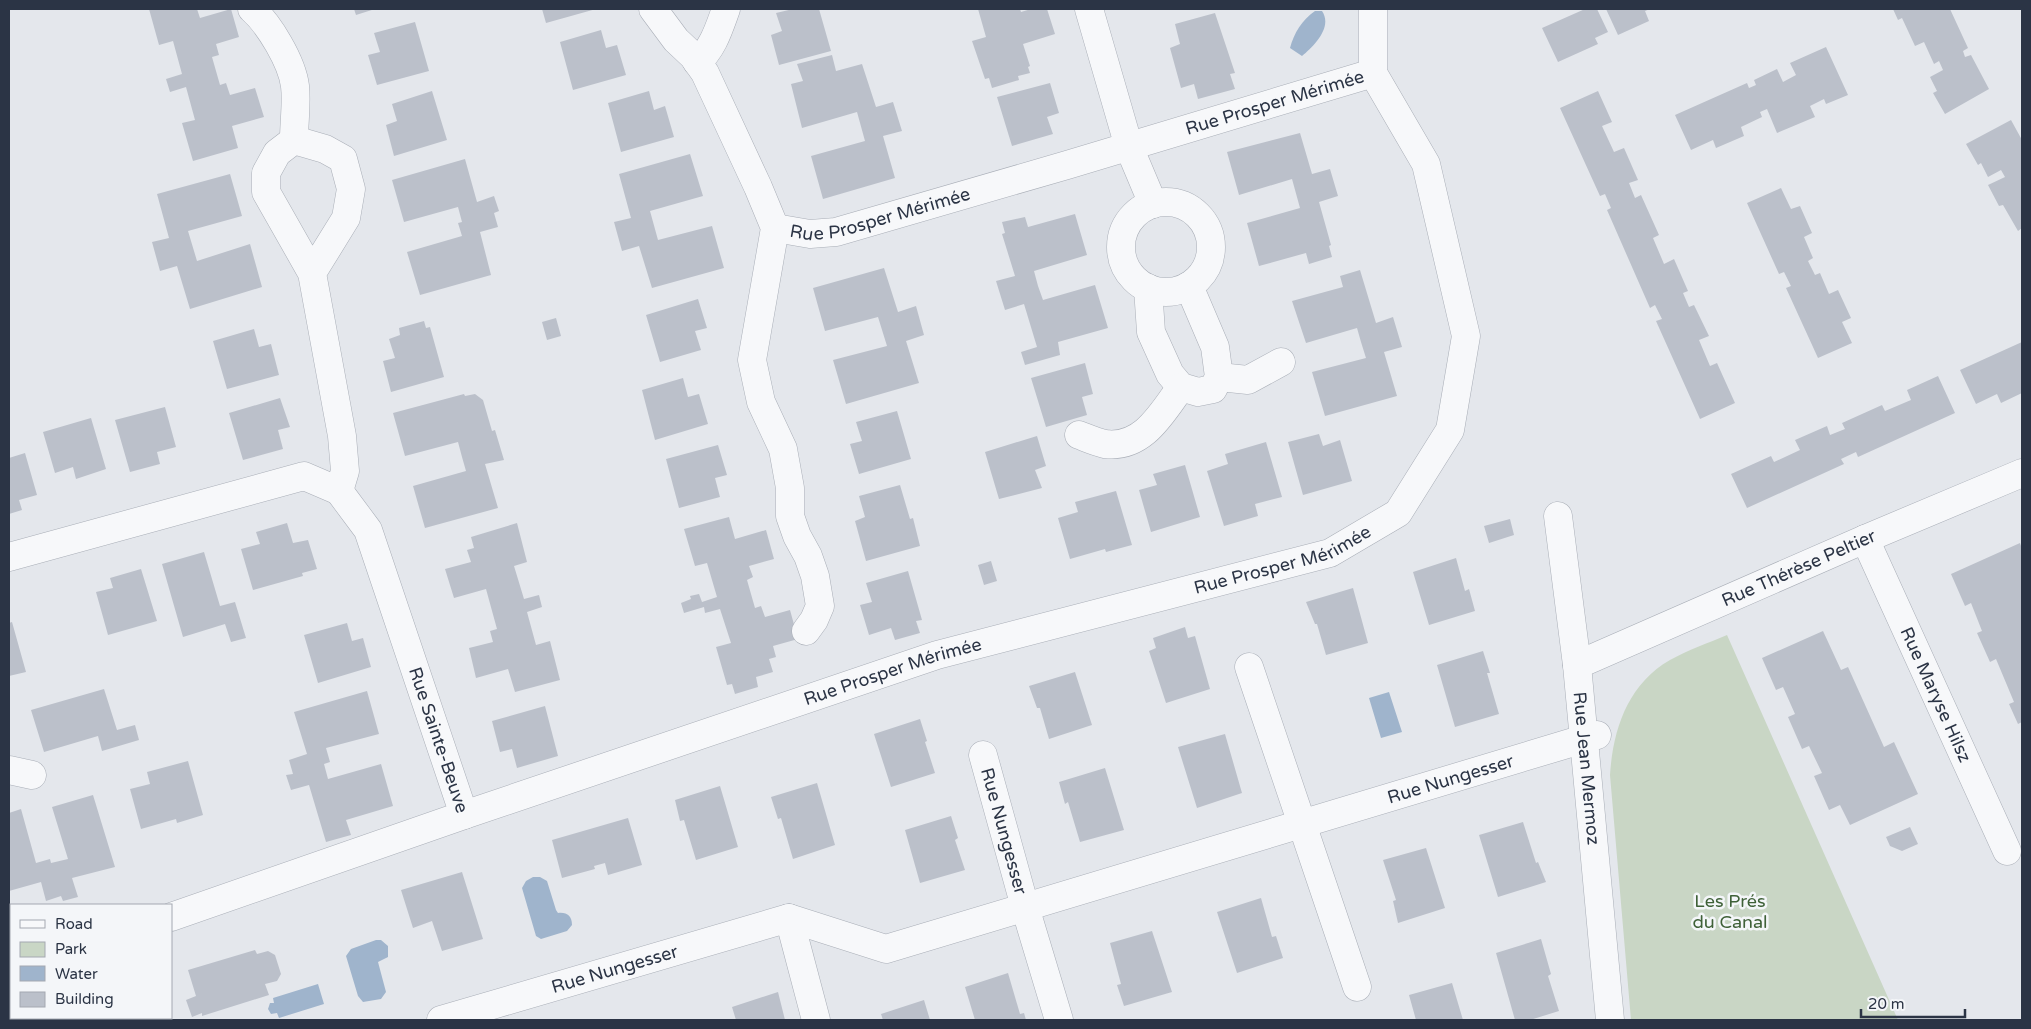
<svg xmlns="http://www.w3.org/2000/svg" width="2031" height="1029" viewBox="0 0 2031 1029" font-family="'Varela Round',sans-serif">
	<style>
		.green { fill: #c9d6c5 }
		.water { fill: #9fb4cc }
		.building { fill: #bbc0ca }
		.lines { fill: none; stroke-linecap: round; stroke-linejoin: round }
		.minor-casing { stroke: #a9aeb7; stroke-width: 29 }
		.minor { stroke: #f7f8fa; stroke-width: 28 }
		.labels { text-anchor: middle; stroke-width: 5; stroke-linejoin: round; paint-order: stroke }
		.street-label { font-size: 18px; fill: #2b3445; stroke: #f4f6f9 }
		.park-label { font-size: 18px; fill: #3f6138; stroke: #f4f6f9 }
	</style>
	<rect width="100%" height="100%" fill="#e4e7ec"/>
	<path class="green" d="M 1727,635 L 1898,1020 L 1631,1020 L 1610,775 C 1613,729 1628,684 1670,660 C 1688,650 1708,643 1727,635 Z"/>
	<path class="water" d="M 1315,11 L 1322,11 C 1333,27 1314,46 1302,56 L 1290,48 C 1294,33 1302,20 1315,11 Z
		M 1389,692 L 1402,732 L 1381,738 L 1369,698 Z
		M 533,877 L 540,877 L 547,881 L 556,910 L 558,913 C 567,912 572,916 572,925 L 567,931 L 541,939 L 536,936 L 522,888 L 526,881 Z
		M 376,940 L 381,940 L 388,946 L 388,957 L 378,962 L 386,992 L 381,999 L 363,1002 L 358,996 L 346,956 L 351,949 Z
		M 318,984 L 324,1004 L 279,1018 L 277,1013 L 271,1014 L 268,1009 L 270,1003 L 274,1003 L 273,998 Z"/>
	<path class="building" d="M 149,9 L 197,9 L 200,18 L 231,9 L 239,37 L 216,44 L 219,55 L 212,57 L 220,85 L 226,83 L 230,95 L 255,88 L 264,117 L 232,126 L 238,148 L 193,161 L 182,123 L 195,120 L 186,87 L 170,92 L 166,79 L 182,74 L 173,41 L 159,45 Z
		M 354,9 L 375,9 L 356,15 Z
		M 542,9 L 596,9 L 546,23 Z
		M 793,9 L 819,9 L 831,51 L 779,65 L 771,35 L 782,31 L 776,13 Z
		M 978,9 L 1020,9 L 1021,12 L 1031,9 L 1047,9 L 1055,34 L 1023,44 L 1030,66 L 1028,67 L 1030,73 L 1018,76 L 1019,80 L 992,88 L 989,78 L 985,79 L 972,41 L 986,37 Z
		M 1585,9 L 1597,9 L 1608,32 L 1595,38 L 1598,44 L 1558,62 L 1542,28 Z
		M 1606,9 L 1650,9 L 1645,11 L 1649,21 L 1618,35 Z
		M 1893,9 L 1950,9 L 1968,48 L 1963,51 L 1965,57 L 1971,55 L 1989,89 L 1945,114 L 1933,93 L 1937,91 L 1930,77 L 1943,70 L 1939,61 L 1934,64 L 1924,42 L 1915,46 L 1902,18 L 1898,20 Z
		M 1215,13 L 1235,73 L 1230,74 L 1235,89 L 1198,99 L 1194,84 L 1181,88 L 1170,48 L 1180,44 L 1175,24 Z
		M 415,22 L 429,71 L 377,85 L 368,55 L 380,52 L 374,33 Z
		M 601,30 L 606,48 L 617,45 L 626,75 L 573,90 L 560,42 Z
		M 1826,47 L 1848,95 L 1826,104 L 1824,99 L 1810,106 L 1815,117 L 1777,133 L 1767,109 L 1760,112 L 1762,117 L 1741,127 L 1744,136 L 1716,148 L 1713,140 L 1691,150 L 1675,115 L 1747,83 L 1749,88 L 1756,85 L 1754,80 L 1777,69 L 1783,82 L 1796,75 L 1790,63 Z
		M 832,55 L 836,71 L 862,64 L 876,107 L 893,102 L 902,131 L 883,136 L 895,178 L 823,199 L 811,156 L 865,141 L 857,112 L 802,128 L 791,84 L 803,81 L 797,64 Z
		M 1050,83 L 1059,113 L 1047,117 L 1053,134 L 1012,146 L 997,97 Z
		M 432,91 L 447,140 L 394,156 L 386,125 L 397,121 L 392,104 Z
		M 649,91 L 654,110 L 665,106 L 674,137 L 621,152 L 608,103 Z
		M 1598,91 L 1612,122 L 1602,126 L 1614,152 L 1624,148 L 1638,180 L 1629,183 L 1635,198 L 1641,195 L 1659,235 L 1653,238 L 1664,264 L 1674,259 L 1688,291 L 1683,293 L 1689,307 L 1694,305 L 1709,336 L 1699,340 L 1710,366 L 1717,363 L 1735,403 L 1700,419 L 1656,321 L 1662,319 L 1655,305 L 1650,308 L 1607,210 L 1611,208 L 1605,194 L 1600,196 L 1560,108 Z
		M 2011,120 L 2022,140 L 2022,228 L 2018,231 L 2003,205 L 1999,206 L 1988,185 L 2005,177 L 2001,170 L 1988,177 L 1981,163 L 1978,165 L 1966,144 Z
		M 1300,133 L 1312,174 L 1330,169 L 1338,196 L 1319,202 L 1331,245 L 1329,246 L 1332,257 L 1309,264 L 1306,253 L 1259,266 L 1247,223 L 1300,208 L 1292,179 L 1239,195 L 1227,152 Z
		M 690,154 L 703,196 L 650,211 L 658,240 L 712,226 L 724,268 L 652,288 L 639,246 L 622,251 L 614,222 L 631,218 L 619,174 Z
		M 465,159 L 477,202 L 494,196 L 499,211 L 494,213 L 498,227 L 480,232 L 491,275 L 420,295 L 407,252 L 462,236 L 458,223 L 462,222 L 458,207 L 404,222 L 392,180 Z
		M 230,174 L 242,216 L 188,231 L 197,261 L 250,244 L 262,287 L 190,309 L 177,266 L 160,271 L 152,242 L 169,238 L 157,194 Z
		M 1781,188 L 1791,209 L 1800,206 L 1812,233 L 1804,237 L 1813,258 L 1808,261 L 1815,275 L 1820,273 L 1829,294 L 1838,290 L 1851,318 L 1842,322 L 1852,343 L 1818,358 L 1786,288 L 1791,286 L 1784,272 L 1779,274 L 1747,203 Z
		M 1075,214 L 1087,255 L 1034,271 L 1038,286 L 1043,300 L 1095,285 L 1108,328 L 1058,342 L 1060,355 L 1025,365 L 1021,352 L 1037,347 L 1024,304 L 1005,310 L 996,281 L 1015,276 L 1002,234 L 1005,233 L 1002,222 L 1025,217 L 1028,227 Z
		M 884,268 L 898,312 L 916,306 L 924,335 L 906,341 L 919,383 L 846,404 L 833,360 L 887,346 L 878,317 L 825,331 L 813,288 Z
		M 1360,270 L 1376,323 L 1393,317 L 1402,347 L 1384,352 L 1397,396 L 1325,416 L 1312,372 L 1366,358 L 1361,342 L 1357,328 L 1306,343 L 1292,301 L 1343,287 L 1340,276 Z
		M 698,299 L 707,328 L 695,331 L 701,350 L 660,362 L 646,315 Z
		M 556,318 L 561,336 L 547,340 L 542,322 Z
		M 424,321 L 426,328 L 430,327 L 444,377 L 391,392 L 383,361 L 395,358 L 389,339 L 400,335 L 399,328 Z
		M 254,329 L 259,347 L 271,344 L 279,375 L 227,389 L 213,341 Z
		M 2022,342 L 2022,393 L 2001,403 L 1997,394 L 1976,404 L 1960,370 Z
		M 1085,363 L 1093,394 L 1082,397 L 1087,415 L 1046,427 L 1031,378 Z
		M 1938,376 L 1955,413 L 1858,457 L 1856,452 L 1841,459 L 1844,464 L 1747,508 L 1731,474 L 1771,456 L 1774,462 L 1800,450 L 1795,440 L 1827,426 L 1830,435 L 1845,429 L 1842,423 L 1882,405 L 1885,411 L 1911,400 L 1907,390 Z
		M 683,378 L 688,397 L 699,394 L 708,424 L 655,440 L 642,390 Z
		M 464,394 L 465,396 L 475,394 L 483,400 L 492,431 L 495,430 L 504,460 L 485,464 L 498,508 L 425,528 L 413,486 L 466,471 L 462,457 L 458,442 L 405,456 L 393,413 Z
		M 280,398 L 290,427 L 278,430 L 283,449 L 243,460 L 229,413 Z
		M 165,407 L 176,447 L 157,452 L 160,464 L 130,472 L 115,420 Z
		M 897,411 L 911,459 L 859,474 L 850,444 L 862,441 L 856,422 Z
		M 91,418 L 106,469 L 76,479 L 73,467 L 55,473 L 43,432 Z
		M 1319,434 L 1323,446 L 1340,440 L 1352,481 L 1303,495 L 1288,442 Z
		M 1037,436 L 1046,466 L 1035,470 L 1042,488 L 999,499 L 985,452 Z
		M 1266,442 L 1282,497 L 1255,504 L 1258,516 L 1224,526 L 1207,471 L 1228,464 L 1225,454 Z
		M 718,445 L 727,475 L 715,478 L 720,497 L 679,508 L 666,459 Z
		M 25,453 L 37,495 L 19,500 L 22,510 L 9,514 L 9,458 Z
		M 1185,465 L 1200,517 L 1151,532 L 1139,490 L 1157,485 L 1153,474 Z
		M 900,485 L 910,519 L 913,518 L 920,546 L 866,561 L 855,521 L 865,517 L 859,496 Z
		M 1116,491 L 1132,545 L 1106,552 L 1105,549 L 1070,559 L 1058,518 L 1078,512 L 1075,502 Z
		M 729,517 L 735,539 L 766,530 L 774,559 L 749,566 L 753,577 L 747,580 L 755,608 L 761,606 L 765,617 L 790,610 L 798,639 L 773,646 L 776,657 L 769,659 L 773,672 L 756,677 L 758,687 L 735,694 L 732,684 L 727,685 L 716,647 L 731,643 L 720,609 L 705,613 L 704,607 L 684,613 L 681,603 L 691,599 L 690,596 L 699,594 L 702,602 L 717,597 L 707,563 L 695,566 L 684,529 Z
		M 1510,519 L 1514,535 L 1489,543 L 1484,526 Z
		M 287,523 L 293,543 L 308,540 L 317,569 L 302,573 L 303,576 L 253,590 L 241,549 L 260,544 L 256,532 Z
		M 517,523 L 527,562 L 514,566 L 524,599 L 539,595 L 542,607 L 527,612 L 536,645 L 550,641 L 560,680 L 515,692 L 508,669 L 476,678 L 469,648 L 493,642 L 490,631 L 497,629 L 486,589 L 454,598 L 445,569 L 471,562 L 467,550 L 474,548 L 471,537 Z
		M 2020,543 L 2022,549 L 2022,722 L 2018,724 L 2009,704 L 2014,702 L 1996,659 L 1990,662 L 1977,633 L 1982,631 L 1971,603 L 1965,606 L 1951,574 Z
		M 204,552 L 220,606 L 235,602 L 246,638 L 231,642 L 225,624 L 183,637 L 162,564 Z
		M 1456,558 L 1465,591 L 1469,589 L 1475,611 L 1429,625 L 1413,572 Z
		M 991,561 L 997,581 L 984,585 L 978,565 Z
		M 141,569 L 157,621 L 108,635 L 96,592 L 113,588 L 110,578 Z
		M 908,571 L 922,620 L 916,621 L 920,633 L 895,640 L 891,628 L 869,635 L 860,605 L 872,602 L 866,583 Z
		M 1353,588 L 1368,643 L 1326,655 L 1317,624 L 1315,624 L 1306,602 Z
		M 12,622 L 26,672 L 9,676 L 9,623 Z
		M 347,623 L 352,641 L 363,638 L 371,667 L 318,683 L 304,635 Z
		M 1185,627 L 1188,638 L 1195,636 L 1210,689 L 1166,703 L 1149,651 L 1156,648 L 1153,638 Z
		M 1823,631 L 1841,670 L 1848,667 L 1884,747 L 1894,742 L 1918,794 L 1850,825 L 1840,805 L 1829,810 L 1814,776 L 1822,773 L 1809,746 L 1802,749 L 1788,717 L 1795,714 L 1783,687 L 1776,690 L 1762,658 Z
		M 1483,651 L 1490,673 L 1487,673 L 1499,714 L 1455,727 L 1437,665 Z
		M 1075,672 L 1092,725 L 1049,739 L 1040,708 L 1037,708 L 1029,686 Z
		M 104,689 L 117,730 L 135,725 L 139,740 L 102,751 L 98,736 L 44,752 L 31,710 Z
		M 367,691 L 379,734 L 326,748 L 330,762 L 324,764 L 328,779 L 381,764 L 393,806 L 346,820 L 351,835 L 326,842 L 309,785 L 291,790 L 286,775 L 293,774 L 289,760 L 307,754 L 294,712 Z
		M 545,706 L 558,756 L 517,768 L 512,749 L 500,752 L 492,721 Z
		M 920,719 L 927,741 L 925,742 L 935,773 L 891,787 L 874,734 Z
		M 1225,734 L 1242,793 L 1197,808 L 1178,747 Z
		M 188,761 L 203,815 L 177,823 L 176,819 L 141,829 L 130,789 L 150,784 L 147,772 Z
		M 1105,768 L 1124,830 L 1080,842 L 1068,802 L 1065,804 L 1059,782 Z
		M 817,783 L 835,845 L 793,859 L 781,818 L 778,819 L 771,797 Z
		M 720,786 L 738,847 L 696,860 L 684,820 L 680,821 L 675,800 Z
		M 93,795 L 115,867 L 72,878 L 78,897 L 63,901 L 61,896 L 46,901 L 41,882 L 9,891 L 9,813 L 21,809 L 36,863 L 50,859 L 51,863 L 68,859 L 52,807 Z
		M 951,816 L 958,838 L 955,840 L 965,870 L 920,883 L 905,830 Z
		M 628,818 L 642,865 L 608,875 L 605,863 L 594,866 L 595,869 L 562,878 L 552,840 Z
		M 1523,822 L 1536,863 L 1538,862 L 1546,882 L 1498,897 L 1479,835 Z
		M 1910,827 L 1918,844 L 1902,851 L 1890,846 L 1886,837 Z
		M 1426,848 L 1445,908 L 1398,923 L 1393,901 L 1396,900 L 1383,860 Z
		M 462,872 L 483,939 L 442,951 L 432,921 L 413,928 L 401,890 Z
		M 1261,898 L 1272,937 L 1276,936 L 1283,958 L 1237,973 L 1217,912 Z
		M 1152,931 L 1172,992 L 1124,1006 L 1117,985 L 1121,984 L 1110,943 Z
		M 1541,939 L 1551,974 L 1548,976 L 1559,1011 L 1530,1020 L 1515,1020 L 1496,953 Z
		M 255,950 L 257,954 L 268,951 L 275,955 L 281,974 L 277,981 L 265,984 L 269,995 L 202,1016 L 202,1013 L 192,1017 L 186,1000 L 196,996 L 188,970 Z
		M 1008,973 L 1020,1014 L 1024,1013 L 1026,1020 L 975,1020 L 965,987 Z
		M 1452,983 L 1463,1020 L 1416,1020 L 1409,995 Z
		M 778,992 L 785,1020 L 736,1020 L 732,1007 Z
		M 924,1000 L 930,1020 L 883,1020 L 881,1014 Z
		M 61,1018 L 132,1018 L 133,1020 L 62,1020 Z"/>
	<g class="lines">
		<defs>
			<g id="minor">
				<path d="M 252,9 C 269,24 292,62 295,86 C 297,103 294,122 294,140"/>
				<path d="M 653,9 L 676,40 L 693,56 L 705,73 L 758,187 L 775,228 L 752,360 L 761,402 L 783,449 L 790,488 L 790,516 L 797,536 L 808,556 L 815,576 L 820,606 L 814,620 L 806,631"/>
				<path d="M 1089,9 L 1129,147 L 1153,204"/>
				<path d="M 697,62 C 713,49 719,28 726,9"/>
				<circle cx="1166" cy="247" r="45"/>
				<path id="s1" d="M 775,228 L 810,234 L 836,232 L 1067,165 L 1373,73"/>
				<path d="M 312,273 L 266,192 L 266,173 L 277,153 L 294,140 L 325,149 L 343,159 L 351,189 L 346,218 L 312,273 L 342,436 L 345,471 L 339,491"/>
				<path d="M 1148,288 L 1151,332 L 1170,374 L 1181,387 L 1198,392 L 1213,389 L 1219,377 L 1215,347 L 1189,286"/>
				<path d="M 1219,377 L 1248,380 L 1281,362"/>
				<path d="M 1079,435 C 1087,438 1096,442 1105,444 C 1143,449 1162,413 1181,387"/>
				<path id="s2" d="M 1558,516 L 1577,665 L 1610,1020"/>
				<path id="s3" d="M 1865,539 L 2007,851"/>
				<path id="s4" d="M 9,557 L 304,476 L 339,491 L 368,530 L 464,815 L 171,917"/>
				<path id="s5" d="M 1577,665 L 1865,539 L 2022,473"/>
				<path d="M 1249,667 L 1357,987"/>
				<path id="s6" d="M 983,755 L 1025,907 L 1059,1020"/>
				<path d="M 9,770 L 32,775"/>
				<path id="s7" d="M 464,815 L 937,655 L 1330,553 L 1398,513 L 1450,430 L 1466,336 L 1426,164 L 1373,73 L 1373,9"/>
				<path d="M 789,918 L 816,1020"/>
				<path d="M 9,974 L 11,973"/>
				<path id="s8" d="M 441,1020 L 789,918 L 886,949 L 1597,735"/>
			</g>
		</defs>
		<use href="#minor" class="minor-casing"/>
		<use href="#minor" class="minor"/>
	</g>
	<g class="labels">
		<g class="street-label">
			<text dy="6" stroke="none"><textPath href="#s1" startOffset="519">Rue Prosper Mérimée</textPath></text>
			<text dy="6" stroke="none"><textPath href="#s1" startOffset="108">Rue Prosper Mérimée</textPath></text>
			<text dy="6" stroke="none"><textPath href="#s7" startOffset="858">Rue Prosper Mérimée</textPath></text>
			<text dy="6" stroke="none"><textPath href="#s5" startOffset="242">Rue Thérèse Peltier</textPath></text>
			<text dy="6" stroke="none"><textPath href="#s7" startOffset="452">Rue Prosper Mérimée</textPath></text>
			<text dy="6" stroke="none"><textPath href="#s3" startOffset="171">Rue Maryse Hilsz</textPath></text>
			<text dy="6" stroke="none"><textPath href="#s4" startOffset="614">Rue Sainte-Beuve</textPath></text>
			<text dy="6" stroke="none"><textPath href="#s2" startOffset="254">Rue Jean Mermoz</textPath></text>
			<text dy="6" stroke="none"><textPath href="#s8" startOffset="1054">Rue Nungesser</textPath></text>
			<text dy="6" stroke="none"><textPath href="#s6" startOffset="79">Rue Nungesser</textPath></text>
			<text dy="6" stroke="none"><textPath href="#s8" startOffset="181">Rue Nungesser</textPath></text>
		</g>
		<g class="park-label">
			<text x="1730" y="907">Les Prés<tspan x="1730" dy="21">du Canal</tspan></text>
		</g>
	</g>
	<rect width="2031" height="1029" fill="none" stroke="#2b3445" stroke-width="20"/>
	<rect x="10" y="904" width="162" height="115" fill="#f4f6f9" stroke="#a4a8b1"/>
	<rect x="20" y="920" width="25" height="8" fill="#f7f8fa" stroke="#a4a8b1"/>
	<text x="55" y="929" font-size="15" fill="#2b3445">Road</text>
	<rect x="20" y="942" width="25" height="15" fill="#c9d6c5" stroke="#a4a8b1"/>
	<text x="55" y="954" font-size="15" fill="#2b3445">Park</text>
	<rect x="20" y="966" width="25" height="15" fill="#9fb4cc" stroke="#a4a8b1"/>
	<text x="55" y="979" font-size="15" fill="#2b3445">Water</text>
	<rect x="20" y="992" width="25" height="15" fill="#bbc0ca" stroke="#a4a8b1"/>
	<text x="55" y="1004" font-size="15" fill="#2b3445">Building</text>
	<path d="M1861 1009v8h104v-8" fill="none" stroke="#2b3445" stroke-width="2.5"/>
	<text x="1868" y="1009" font-size="15" fill="#2b3445" stroke="#f4f6f9" stroke-width="4" paint-order="stroke">20 m</text>
</svg>
